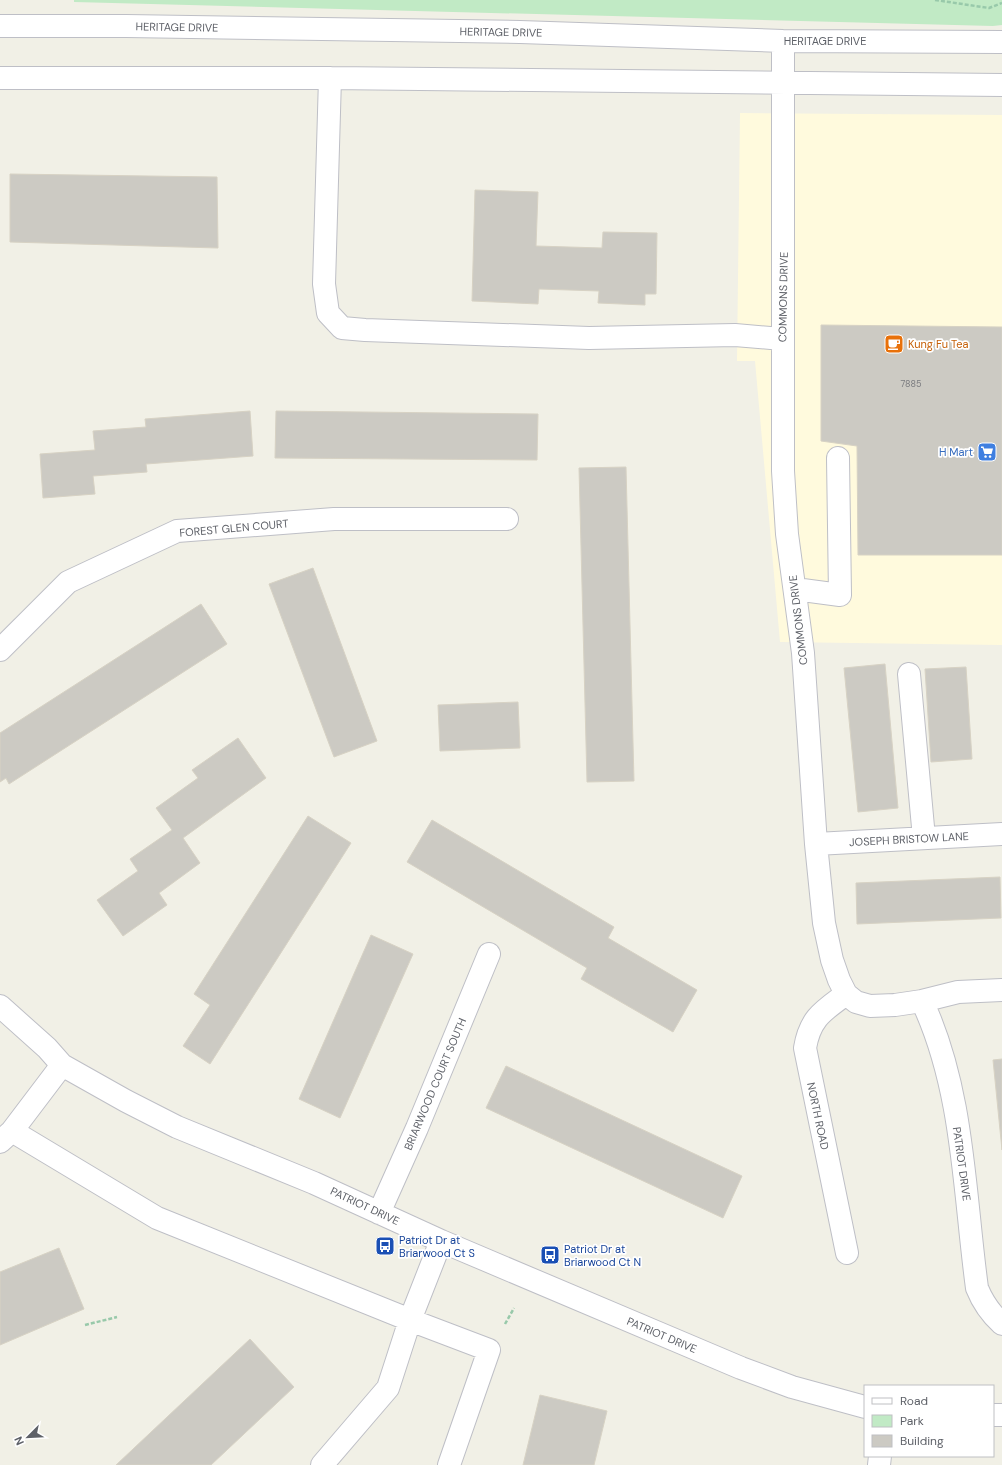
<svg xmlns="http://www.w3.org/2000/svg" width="1002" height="1465" viewBox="0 0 1002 1465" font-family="'DM Sans',sans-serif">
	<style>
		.commercial { fill: #fffadd }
		.green { fill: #c1eac5 }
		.building { fill: #cccac3; stroke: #d7d2c4 }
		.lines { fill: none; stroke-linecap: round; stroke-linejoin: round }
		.minor-casing { stroke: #bebfc6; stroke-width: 24 }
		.path { stroke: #98c9aa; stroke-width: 2.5; stroke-dasharray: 4 2; stroke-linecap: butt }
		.minor { stroke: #fff; stroke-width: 22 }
		.labels { text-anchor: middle; stroke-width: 3.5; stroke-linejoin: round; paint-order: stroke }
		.number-label { font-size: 9px; fill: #7a7b7f }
		.street-label { font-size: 11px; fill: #5e6168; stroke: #fff }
		.food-label { font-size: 11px; fill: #c56008; stroke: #fff; text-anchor: start }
		.shop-label { font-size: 11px; fill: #366cbe; stroke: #fff; text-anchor: end }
		.transit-label { font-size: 11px; fill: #164399; stroke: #fff; text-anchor: start }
	</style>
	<rect width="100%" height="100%" fill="#f1f0e6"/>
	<path class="commercial" d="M 740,113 L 1002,115 L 1002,645 L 780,642 L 755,361 L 737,361 Z"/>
	<path class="green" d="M 74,0 L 1002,0 L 1002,25 L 993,26 L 74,2 Z"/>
	<path class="building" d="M 10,174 L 217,177 L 218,248 L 10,242 Z
		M 475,190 L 538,192 L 536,246 L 602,248 L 603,232 L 657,233 L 656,294 L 645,294 L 645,305 L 598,303 L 599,291 L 539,289 L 538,304 L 472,301 Z
		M 821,325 L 1002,327 L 1002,555 L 858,555 L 857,446 L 821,441 Z
		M 250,411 L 253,456 L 146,464 L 147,472 L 93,476 L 95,494 L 43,498 L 40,454 L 95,450 L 93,431 L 146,427 L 145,419 Z
		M 276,411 L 538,414 L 537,460 L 275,458 Z
		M 626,467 L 634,781 L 587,782 L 579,468 Z
		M 313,568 L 377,741 L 334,757 L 269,584 Z
		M 201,604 L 227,644 L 9,784 L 6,778 L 0,782 L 0,733 Z
		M 885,664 L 898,808 L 858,812 L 844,668 Z
		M 966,667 L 972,759 L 931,762 L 925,669 Z
		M 518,702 L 520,748 L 440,751 L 438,705 Z
		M 238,738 L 266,778 L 183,838 L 200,863 L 159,893 L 167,905 L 123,936 L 97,900 L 138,871 L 130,859 L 172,830 L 156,808 L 198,778 L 192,770 Z
		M 308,816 L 351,843 L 210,1064 L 183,1046 L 210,1005 L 194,994 Z
		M 432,820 L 614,927 L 608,938 L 697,990 L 673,1032 L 581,979 L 587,968 L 407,862 Z
		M 1000,877 L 1001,918 L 857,924 L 856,883 Z
		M 371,935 L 413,954 L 340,1118 L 299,1099 Z
		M 1002,1059 L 1002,1150 L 993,1060 Z
		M 506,1066 L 742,1176 L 723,1218 L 486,1108 Z
		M 59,1248 L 84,1309 L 0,1345 L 0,1272 Z
		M 250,1339 L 294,1387 L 211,1465 L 116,1465 Z
		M 540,1395 L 607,1411 L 594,1465 L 523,1465 Z"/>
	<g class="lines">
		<defs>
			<path id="minor" d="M 0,26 L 126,26 L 520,32 L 783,41 L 1002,42
				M 783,41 L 783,471 L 787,534 L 803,653 L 816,844 L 824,923 L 832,960 L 839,980 L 846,994 L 856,1002 L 870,1006 L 895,1005 L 922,1001 L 958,992 L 1002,990
				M 0,78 L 330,78 L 1002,85
				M 330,78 L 324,284 L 328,313 L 342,328 L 365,330 L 589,338 L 735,335 L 782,339
				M 795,589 L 840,595 L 838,458
				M 0,650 L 68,582 L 177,531 L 334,519 L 507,519
				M 909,674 L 924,838
				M 816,844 L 1002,834
				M 846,994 C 823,1011 810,1018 805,1048 L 847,1253
				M 922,1001 C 964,1090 964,1193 977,1288 C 983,1303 990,1313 1002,1324
				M 0,1006 L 47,1048 L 62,1065 L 126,1101 L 177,1127 L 314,1183 L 441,1241 L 741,1368 L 792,1387 L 865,1407
				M 12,1131 L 157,1218 L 410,1320 L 441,1241
				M 0,1142 L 12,1131 L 62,1065
				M 379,1213 L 417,1128 L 489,954
				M 993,1415 L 1002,1415
				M 322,1465 L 388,1388 L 410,1320 L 489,1350 L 449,1465
				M 879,1465 L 880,1456"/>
		</defs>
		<use href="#minor" class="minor-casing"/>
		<path class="path" d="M 935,0 L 989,8 L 1002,3
			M 505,1324 L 514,1308
			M 85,1325 L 117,1317"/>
		<use href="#minor" class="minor"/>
	</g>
	<defs>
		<symbol id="cafe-square" viewBox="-11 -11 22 22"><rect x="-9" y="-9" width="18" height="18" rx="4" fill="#e8710a" stroke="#fff"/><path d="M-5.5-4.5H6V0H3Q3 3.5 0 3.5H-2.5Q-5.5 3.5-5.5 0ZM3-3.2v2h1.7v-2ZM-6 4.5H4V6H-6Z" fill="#fff"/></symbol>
		<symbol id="supermarket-square" viewBox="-11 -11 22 22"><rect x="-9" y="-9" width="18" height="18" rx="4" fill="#3f7fe0" stroke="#fff"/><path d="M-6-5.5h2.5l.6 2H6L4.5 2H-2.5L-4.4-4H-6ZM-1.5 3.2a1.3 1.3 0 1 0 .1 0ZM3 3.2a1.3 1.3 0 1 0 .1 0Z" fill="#fff"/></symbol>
		<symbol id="bus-square" viewBox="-11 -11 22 22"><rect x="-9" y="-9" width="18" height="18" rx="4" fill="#1a4fb4" stroke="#fff"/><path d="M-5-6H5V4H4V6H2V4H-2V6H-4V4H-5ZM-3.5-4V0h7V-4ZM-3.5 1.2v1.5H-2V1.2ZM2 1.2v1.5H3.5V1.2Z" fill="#fff"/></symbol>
	</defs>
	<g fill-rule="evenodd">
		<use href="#cafe-square" x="883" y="333" width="22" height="22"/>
		<use href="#supermarket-square" x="976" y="441" width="22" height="22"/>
		<use href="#bus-square" x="374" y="1235" width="22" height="22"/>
		<use href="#bus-square" x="539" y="1244" width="22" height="22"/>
	</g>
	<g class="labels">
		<g class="number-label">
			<text x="911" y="387">7885</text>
		</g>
		<g class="street-label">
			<text transform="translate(177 27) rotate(1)" y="4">HERITAGE DRIVE</text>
			<text transform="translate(501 32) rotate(1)" y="4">HERITAGE DRIVE</text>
			<text x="825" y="45">HERITAGE DRIVE</text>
			<text transform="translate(783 297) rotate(-89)" y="4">COMMONS DRIVE</text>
			<text transform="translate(234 528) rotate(-5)" y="4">FOREST GLEN COURT</text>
			<text transform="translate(798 620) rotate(-97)" y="4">COMMONS DRIVE</text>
			<text transform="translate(909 839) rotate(-3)" y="4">JOSEPH BRISTOW LANE</text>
			<text transform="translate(435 1084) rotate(-67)" y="4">BRIARWOOD COURT SOUTH</text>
			<text transform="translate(818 1116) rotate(78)" y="4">NORTH ROAD</text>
			<text transform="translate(962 1164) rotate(82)" y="4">PATRIOT DRIVE</text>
			<text transform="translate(365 1206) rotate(25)" y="4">PATRIOT DRIVE</text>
			<text transform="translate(662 1335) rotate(23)" y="4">PATRIOT DRIVE</text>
		</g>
		<g class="food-label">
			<text x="908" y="348">Kung Fu Tea</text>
		</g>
		<g class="shop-label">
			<text x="973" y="456">H Mart</text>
		</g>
		<g class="transit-label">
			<text x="399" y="1244">Patriot Dr at<tspan x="399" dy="13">Briarwood Ct S</tspan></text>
			<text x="564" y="1253">Patriot Dr at<tspan x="564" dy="13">Briarwood Ct N</tspan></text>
		</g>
	</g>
	<rect x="864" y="1385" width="130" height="72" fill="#ffffff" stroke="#bfc0c3"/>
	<rect x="872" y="1398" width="20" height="6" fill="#ffffff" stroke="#bfc0c3"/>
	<text x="900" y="1405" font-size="12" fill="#5e6168">Road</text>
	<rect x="872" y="1415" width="20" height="12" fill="#c1eac5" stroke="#bfc0c3"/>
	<text x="900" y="1425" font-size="12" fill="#5e6168">Park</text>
	<rect x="872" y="1435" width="20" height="12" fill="#cccac3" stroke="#bfc0c3"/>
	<text x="900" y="1445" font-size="12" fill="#5e6168">Building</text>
	<g transform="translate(28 1437) rotate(246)" stroke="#ffffff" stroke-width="3" paint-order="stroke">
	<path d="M0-3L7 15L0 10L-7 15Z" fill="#5e6168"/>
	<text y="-6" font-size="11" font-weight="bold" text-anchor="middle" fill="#5e6168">N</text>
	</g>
</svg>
